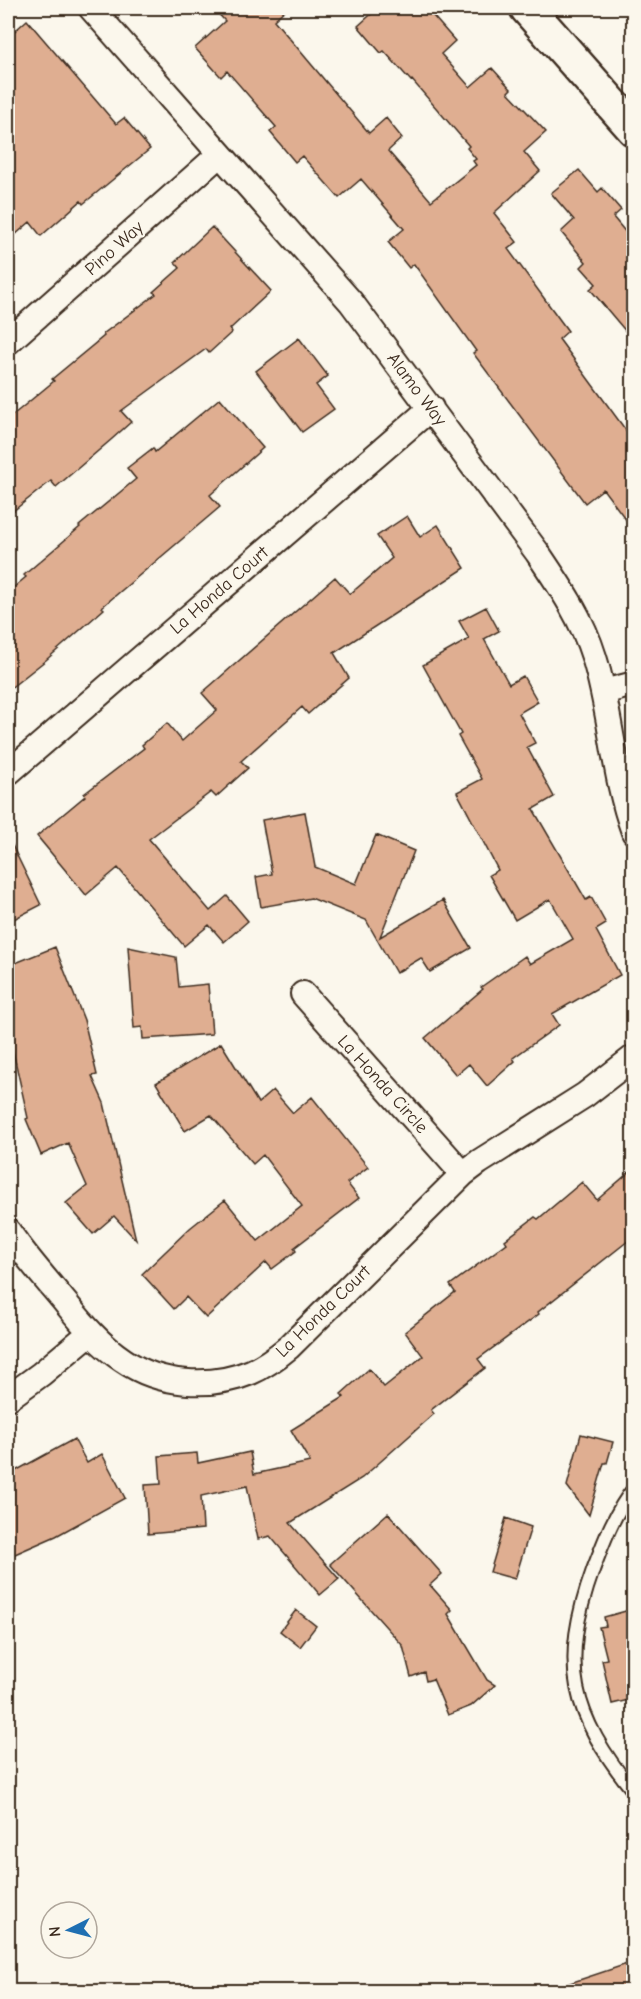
<svg xmlns="http://www.w3.org/2000/svg" width="641" height="1999" viewBox="0 0 641 1999" font-family="'Comic Neue',sans-serif">
	<style>
		.lines { fill: none; stroke-linecap: round; stroke-linejoin: round }
		.stream { stroke: #648992; stroke-width: 9 }
		.building { fill: #dfae91; stroke: #3b2a1e; stroke-width: 1.5 }
		.lane-casing { stroke: #3b2a1e; stroke-width: 16 }
		.street-casing { stroke: #3b2a1e; stroke-width: 28 }
		.secondary-casing { stroke: #3b2a1e; stroke-width: 38 }
		.lane { stroke: #fbf7ec; stroke-width: 12 }
		.street { stroke: #fbf7ec; stroke-width: 24 }
		.secondary { stroke: #fbf7ec; stroke-width: 33 }
		.labels { text-anchor: middle; stroke-width: 4.5; stroke-linejoin: round; paint-order: stroke }
		.street-label { font-size: 18px; fill: #3b2a1e; stroke: #fbf7ec }
	</style>
	<rect width="100%" height="100%" fill="#fbf7ec"/>
	<filter id="ink" filterUnits="userSpaceOnUse"><feTurbulence type="fractalNoise" baseFrequency=".0167" numOctaves="2"/><feDisplacementMap in="SourceGraphic" scale="12" xChannelSelector="R" yChannelSelector="G"/><feConvolveMatrix kernelMatrix="1 2 1 2 8 2 1 2 1" color-interpolation-filters="sRGB"/></filter>
	<g filter="url(#ink)">
		<g class="lines">
			<path class="stream" d="M 8,1988 L 11,1992"/>
		</g>
		<path class="building" d="M 213,8 L 287,8 L 274,20 L 369,133 L 386,118 L 402,138 L 388,151 L 431,201 L 476,165 L 473,161 L 476,159 L 467,148 L 469,146 L 412,80 L 411,81 L 384,51 L 381,53 L 358,26 L 378,8 L 426,8 L 455,41 L 441,54 L 470,87 L 492,68 L 511,89 L 508,92 L 546,132 L 524,152 L 540,171 L 494,213 L 517,242 L 508,249 L 568,331 L 559,339 L 633,440 L 633,529 L 603,489 L 585,503 L 473,353 L 476,351 L 414,264 L 409,268 L 388,242 L 404,229 L 361,179 L 339,198 L 302,156 L 295,162 L 270,132 L 276,127 L 227,71 L 221,77 L 195,48 L 225,21 Z
			M 27,20 L 116,124 L 124,118 L 150,149 L 83,204 L 81,201 L 41,236 L 30,222 L 8,241 L 8,37 Z
			M 579,170 L 598,192 L 602,188 L 621,210 L 613,217 L 633,241 L 633,340 L 590,289 L 596,284 L 581,267 L 586,262 L 561,232 L 574,220 L 551,193 Z
			M 212,227 L 271,291 L 230,329 L 232,332 L 209,353 L 206,349 L 121,411 L 131,422 L 112,439 L 56,487 L 51,481 L 8,515 L 8,419 L 54,381 L 52,379 L 104,336 L 103,334 L 156,294 L 153,292 L 180,268 L 175,262 Z
			M 299,338 L 328,376 L 316,385 L 334,409 L 302,432 L 256,371 Z
			M 220,398 L 263,448 L 210,495 L 220,507 L 102,607 L 104,609 L 46,660 L 8,690 L 8,592 L 26,577 L 24,575 L 80,527 L 79,526 L 136,479 L 127,468 L 153,448 L 155,452 Z
			M 407,516 L 420,537 L 438,525 L 465,568 L 334,653 L 349,678 L 308,714 L 302,707 L 241,761 L 248,768 L 216,797 L 211,792 L 149,839 L 210,911 L 227,896 L 248,921 L 224,942 L 209,925 L 184,946 L 118,868 L 86,895 L 37,836 L 85,796 L 84,794 L 144,748 L 142,745 L 167,723 L 182,741 L 217,710 L 202,693 L 335,577 L 350,594 L 392,558 L 377,536 Z
			M 486,607 L 499,631 L 484,639 L 509,684 L 523,676 L 538,702 L 519,713 L 535,743 L 527,747 L 554,797 L 533,809 L 586,900 L 591,897 L 606,924 L 596,930 L 620,975 L 552,1014 L 559,1025 L 513,1058 L 515,1061 L 487,1086 L 469,1064 L 456,1075 L 425,1038 L 483,989 L 481,987 L 525,956 L 530,964 L 573,939 L 550,899 L 515,920 L 489,875 L 498,870 L 457,792 L 482,779 L 458,736 L 461,734 L 423,665 L 469,639 L 459,621 Z
			M 305,812 L 315,867 L 356,884 L 376,835 L 414,851 L 380,937 L 443,900 L 471,948 L 430,972 L 421,958 L 396,973 L 366,920 L 311,898 L 261,907 L 256,877 L 272,874 L 262,820 Z
			M 8,837 L 41,905 L 8,922 Z
			M 55,947 L 84,1020 L 97,1075 L 92,1076 L 104,1103 L 136,1240 L 114,1216 L 93,1234 L 66,1203 L 87,1186 L 68,1143 L 41,1155 L 26,1119 L 28,1118 L 8,1029 L 8,966 Z
			M 128,947 L 176,957 L 179,987 L 208,984 L 212,1034 L 143,1039 L 142,1027 L 134,1028 Z
			M 221,1043 L 258,1103 L 273,1090 L 293,1113 L 312,1097 L 368,1167 L 347,1183 L 359,1198 L 294,1248 L 296,1251 L 272,1269 L 266,1262 L 206,1318 L 186,1297 L 174,1309 L 142,1274 L 190,1228 L 225,1200 L 258,1241 L 302,1206 L 263,1155 L 253,1164 L 211,1115 L 185,1131 L 156,1083 Z
			M 633,1169 L 633,1237 L 538,1312 L 539,1314 L 478,1359 L 485,1368 L 431,1410 L 434,1414 L 362,1478 L 290,1523 L 339,1579 L 320,1595 L 270,1536 L 258,1539 L 247,1486 L 201,1496 L 203,1529 L 148,1534 L 145,1485 L 161,1484 L 159,1456 L 197,1453 L 198,1463 L 250,1452 L 254,1474 L 310,1462 L 291,1430 L 344,1397 L 341,1394 L 369,1369 L 384,1387 L 423,1356 L 405,1332 L 455,1292 L 450,1285 L 507,1243 L 505,1240 L 535,1217 L 538,1219 L 582,1182 L 597,1200 Z
			M 581,1434 L 613,1442 L 607,1463 L 604,1463 L 589,1515 L 567,1486 Z
			M 74,1439 L 87,1463 L 102,1454 L 125,1498 L 56,1536 L 8,1557 L 8,1475 Z
			M 388,1513 L 442,1574 L 430,1585 L 452,1610 L 448,1614 L 487,1680 L 495,1685 L 471,1706 L 448,1715 L 433,1679 L 426,1681 L 424,1672 L 411,1677 L 403,1646 L 330,1564 Z
			M 506,1518 L 531,1527 L 515,1579 L 490,1572 Z
			M 633,1609 L 633,1699 L 612,1704 L 602,1660 L 607,1659 L 599,1627 L 606,1626 L 604,1617 Z
			M 296,1610 L 316,1626 L 300,1647 L 280,1631 Z
			M 633,1962 L 633,1992 L 559,1992 L 558,1987 Z"/>
		<g class="lines">
			<defs>
				<path id="lane" d="M 634,1488 C 614,1513 604,1541 593,1570 C 559,1665 571,1714 634,1792"/>
				<path id="street" d="M 91,8 L 351,302 L 537,552 C 560,586 582,618 594,657 C 612,714 613,776 634,832
					M 8,342 L 220,154
					M 603,692 L 634,684
					M 8,773 L 431,408
					M 303,994 L 463,1174
					M 8,1231 C 23,1253 41,1274 59,1295 C 79,1319 97,1343 123,1360 C 159,1385 210,1389 251,1372 C 265,1366 277,1357 289,1347 L 463,1174 L 479,1162 L 585,1095 L 634,1057
					M 8,1398 L 41,1374 L 90,1333"/>
				<path id="secondary" d="M 527,8 L 634,129"/>
			</defs>
			<use href="#lane" class="lane-casing"/>
			<use href="#street" class="street-casing"/>
			<use href="#secondary" class="secondary-casing"/>
			<use href="#lane" class="lane"/>
			<use href="#street" class="street"/>
			<use href="#secondary" class="secondary"/>
		</g>
	</g>
	<g class="labels">
		<g class="street-label">
			<text transform="translate(114 248) rotate(-42)" y="6">Pino Way</text>
			<text transform="translate(417 389) rotate(53)" y="6">Alamo Way</text>
			<text transform="translate(219 590) rotate(-41)" y="6">La Honda Court</text>
			<text transform="translate(383 1084) rotate(48)" y="6">La Honda Circle</text>
			<text transform="translate(323 1311) rotate(-44)" y="6">La Honda Court</text>
		</g>
	</g>
	<rect width="641" height="1999" fill="none" stroke="#fbf7ec" stroke-width="30"/>
	<rect x="15" y="15" width="611" height="1969" fill="none" stroke="#3b2a1e" stroke-width="2" filter="url(#ink)"/>
	<g transform="translate(69 1930) rotate(264)"><circle r="28" fill="#fbf7ec" stroke="#aea59a" stroke-width="1.5"/>
	<path d="M0-4.5L10 22L0 15L-10 22Z" fill="#1f6fb2"/>
	<text y="-9" font-size="16" font-weight="bold" text-anchor="middle" fill="#3b2a1e">N</text>
	</g>
</svg>
